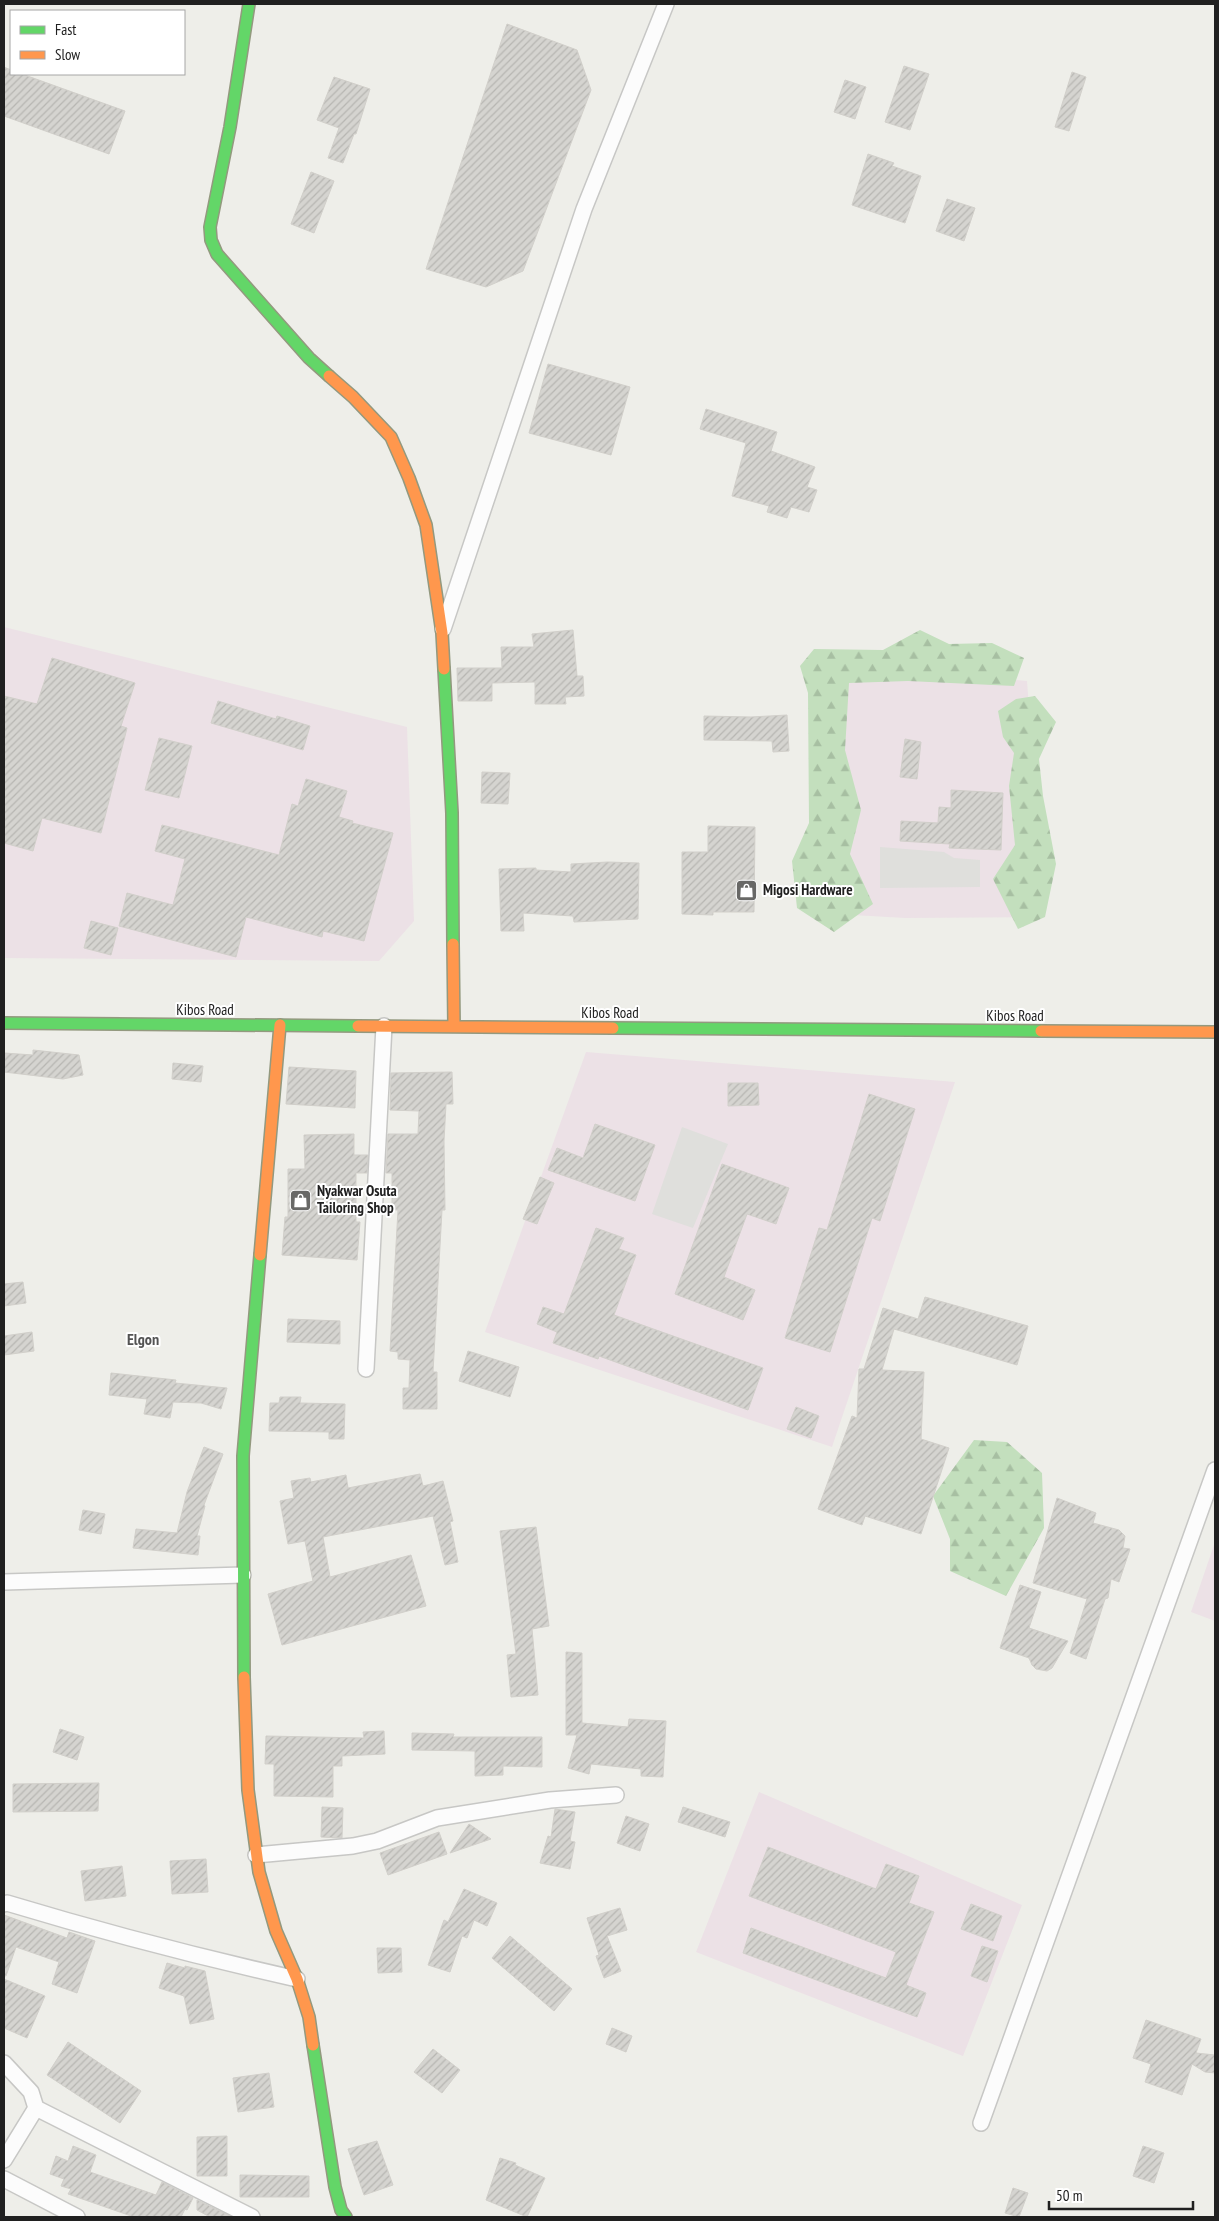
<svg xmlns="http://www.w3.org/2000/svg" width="1219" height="2221" viewBox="0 0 1219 2221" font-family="'PT Sans Narrow',sans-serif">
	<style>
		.industrial { fill: #ece1e6 }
		.forest { fill: url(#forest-firs) }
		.parking { fill: #dfdfdc }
		.building { fill: url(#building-hatch); stroke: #d1cfca }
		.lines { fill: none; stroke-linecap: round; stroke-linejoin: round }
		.street-casing { stroke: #c7c7c5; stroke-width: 18 }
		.fast-casing { stroke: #93997f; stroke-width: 14 }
		.slow-casing { stroke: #93997f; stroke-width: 14 }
		.street { stroke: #fcfcfc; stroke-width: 15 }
		.fast { stroke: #63d668; stroke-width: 11 }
		.slow { stroke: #ff974d; stroke-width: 11 }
		.labels { text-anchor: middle; stroke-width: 4; stroke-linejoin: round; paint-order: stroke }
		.poi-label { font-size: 15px; font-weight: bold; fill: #202020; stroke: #fff; text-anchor: start }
		.street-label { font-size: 15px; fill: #202020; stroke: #fff }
		.neighbourhood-label { font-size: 16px; font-weight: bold; fill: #535353; stroke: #fff }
	</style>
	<defs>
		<pattern id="forest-firs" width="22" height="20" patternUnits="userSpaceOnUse" patternTransform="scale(1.25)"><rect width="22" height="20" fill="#c3dfbd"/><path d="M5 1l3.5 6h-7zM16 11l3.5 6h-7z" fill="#a7bfa2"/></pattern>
		<pattern id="building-hatch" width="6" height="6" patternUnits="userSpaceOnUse" patternTransform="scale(1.25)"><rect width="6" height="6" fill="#d5d4d0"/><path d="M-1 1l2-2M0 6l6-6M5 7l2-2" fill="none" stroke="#b7b6b2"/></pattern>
	</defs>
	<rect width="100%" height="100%" fill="#eeeee9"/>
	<path class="industrial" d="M 4,627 L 407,727 L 414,921 L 379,961 L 4,958 Z
		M 841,666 L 1027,681 L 1045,917 L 905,918 L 853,915 Z
		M 586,1052 L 955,1082 L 832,1447 L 485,1332 Z
		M 1215,1542 L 1215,1621 L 1191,1612 Z
		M 759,1792 L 1022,1905 L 963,2056 L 696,1952 Z"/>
	<path class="forest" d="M 920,630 L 949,644 L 992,643 L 1024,658 L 1014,686 L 908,681 L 849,683 L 845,750 L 861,810 L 850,854 L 873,904 L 834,932 L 797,908 L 792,861 L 809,823 L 808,693 L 800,666 L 814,649 L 883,650 Z
		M 1035,696 L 1056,722 L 1039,759 L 1043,796 L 1056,864 L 1045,917 L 1018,929 L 993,879 L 1015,845 L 1009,786 L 1014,753 L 1003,737 L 998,711 L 1016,699 Z
		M 974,1440 L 1007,1442 L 1042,1473 L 1044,1528 L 1006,1596 L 950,1571 L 950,1539 L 933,1496 Z"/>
	<path class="parking" d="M 880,847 L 944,852 L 954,858 L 980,860 L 980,887 L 880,888 Z
		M 682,1127 L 728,1144 L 693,1228 L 652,1214 Z"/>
	<path class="building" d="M 507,24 L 577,50 L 591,90 L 523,271 L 486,287 L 426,269 Z
		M 904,66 L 929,74 L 910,130 L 885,122 Z
		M 4,67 L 11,70 L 11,74 L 22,74 L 125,111 L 109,154 L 4,116 Z
		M 1072,72 L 1086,77 L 1069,131 L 1055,127 Z
		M 334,77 L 370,89 L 356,134 L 354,134 L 343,163 L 328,158 L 339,128 L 317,120 Z
		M 845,80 L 866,87 L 855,119 L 834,112 Z
		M 868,154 L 894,163 L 892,166 L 921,176 L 905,223 L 852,205 Z
		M 311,172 L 334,181 L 314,233 L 291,224 Z
		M 947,199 L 975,208 L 964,241 L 936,231 Z
		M 548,364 L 630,387 L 611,455 L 529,433 Z
		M 706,409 L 777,432 L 771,451 L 815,467 L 807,487 L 817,490 L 809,512 L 791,507 L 787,518 L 767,512 L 769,506 L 732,496 L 746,443 L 700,429 Z
		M 573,630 L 577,676 L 583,676 L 584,696 L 565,697 L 566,704 L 535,704 L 535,682 L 492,683 L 492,701 L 458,701 L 457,668 L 502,668 L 501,647 L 534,647 L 532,634 Z
		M 52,658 L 135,683 L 121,726 L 127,728 L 101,833 L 42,818 L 33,851 L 4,843 L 4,696 L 37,704 Z
		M 218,701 L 276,719 L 277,716 L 310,726 L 303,750 L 211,723 Z
		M 787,715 L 789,751 L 773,752 L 772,741 L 704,740 L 704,716 L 751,717 Z
		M 159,738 L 192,746 L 179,798 L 145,790 Z
		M 905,739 L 921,742 L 917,779 L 900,777 Z
		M 482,772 L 510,773 L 508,804 L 481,803 Z
		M 306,779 L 347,791 L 339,817 L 353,821 L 352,823 L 393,833 L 364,941 L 323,931 L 322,937 L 246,917 L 236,957 L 119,926 L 127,893 L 173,905 L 185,859 L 155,851 L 162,825 L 279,855 L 292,804 L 298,806 Z
		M 951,790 L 1003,793 L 1001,850 L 949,848 L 950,844 L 900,841 L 901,821 L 938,823 L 939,807 L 951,808 Z
		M 708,826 L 755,827 L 754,912 L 713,912 L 713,915 L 682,914 L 682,852 L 708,852 Z
		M 608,862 L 639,863 L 638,919 L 574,922 L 573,916 L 523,913 L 524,931 L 501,931 L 499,869 L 536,868 L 536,870 L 571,872 L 571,864 Z
		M 91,921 L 118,928 L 111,955 L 84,948 Z
		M 33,1050 L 79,1055 L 83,1075 L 63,1079 L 4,1072 L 4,1053 L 33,1055 Z
		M 173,1063 L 203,1066 L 201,1082 L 172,1079 Z
		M 289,1067 L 356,1071 L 355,1108 L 286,1104 Z
		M 452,1072 L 453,1104 L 446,1104 L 444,1141 L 445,1210 L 442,1210 L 433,1372 L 437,1372 L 437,1409 L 403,1409 L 403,1388 L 409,1388 L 410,1360 L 398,1359 L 398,1352 L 390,1351 L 398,1210 L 392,1210 L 392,1173 L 386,1173 L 388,1134 L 418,1134 L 419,1111 L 390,1110 L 391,1073 Z
		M 728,1083 L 758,1083 L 759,1105 L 728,1106 Z
		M 869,1094 L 915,1109 L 880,1221 L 872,1218 L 830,1352 L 785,1338 L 819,1228 L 827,1230 Z
		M 595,1124 L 655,1145 L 635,1201 L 548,1170 L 557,1148 L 583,1158 Z
		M 354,1134 L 354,1155 L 368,1155 L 367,1173 L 356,1173 L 356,1222 L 360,1222 L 357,1260 L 282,1255 L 285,1217 L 288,1217 L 288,1169 L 305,1169 L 304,1135 Z
		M 722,1164 L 789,1188 L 776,1224 L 747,1214 L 724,1277 L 755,1290 L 743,1320 L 675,1294 Z
		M 540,1177 L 554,1183 L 537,1224 L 523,1219 Z
		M 596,1228 L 624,1238 L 619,1249 L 636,1255 L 614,1315 L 763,1368 L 748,1410 L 599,1356 L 598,1359 L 553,1343 L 557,1332 L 537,1324 L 543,1307 L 564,1314 Z
		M 23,1282 L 26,1303 L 4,1306 L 4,1284 Z
		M 925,1297 L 1028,1326 L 1017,1365 L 894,1329 L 882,1370 L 924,1372 L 921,1439 L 949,1448 L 921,1534 L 865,1516 L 862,1525 L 818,1509 L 852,1416 L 857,1418 L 859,1369 L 864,1369 L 883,1308 L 918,1319 Z
		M 288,1319 L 340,1321 L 340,1344 L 287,1342 Z
		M 32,1332 L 34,1351 L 4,1355 L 4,1336 Z
		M 468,1351 L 519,1367 L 510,1397 L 459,1381 Z
		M 111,1373 L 176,1380 L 175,1383 L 227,1388 L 221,1409 L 201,1403 L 173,1402 L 170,1418 L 144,1414 L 147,1399 L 109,1395 Z
		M 280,1397 L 301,1397 L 300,1403 L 345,1404 L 344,1439 L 329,1439 L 329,1432 L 269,1431 L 270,1403 L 279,1403 Z
		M 796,1407 L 819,1416 L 811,1438 L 787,1429 Z
		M 204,1447 L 223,1454 L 204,1505 L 205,1506 L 197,1536 L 200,1536 L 198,1555 L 133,1548 L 136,1529 L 177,1533 L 187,1492 Z
		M 420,1474 L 423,1486 L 443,1481 L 453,1521 L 450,1522 L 458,1562 L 445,1565 L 433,1516 L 323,1537 L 330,1577 L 411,1555 L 426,1606 L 282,1645 L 268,1594 L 313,1581 L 305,1541 L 288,1544 L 280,1501 L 294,1498 L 291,1481 L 310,1478 L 311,1482 L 346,1475 L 348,1488 Z
		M 1057,1498 L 1096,1513 L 1093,1523 L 1119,1530 L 1125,1536 L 1123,1548 L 1130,1549 L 1119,1582 L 1111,1579 L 1108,1598 L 1105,1599 L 1086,1659 L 1070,1653 L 1087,1599 L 1033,1583 Z
		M 83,1510 L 105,1514 L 101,1534 L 79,1530 Z
		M 536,1527 L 549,1626 L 532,1629 L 538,1695 L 511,1697 L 507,1655 L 516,1654 L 500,1531 Z
		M 1020,1585 L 1041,1592 L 1029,1628 L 1068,1641 L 1052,1668 L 1047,1671 L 1036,1669 L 1032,1665 L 1029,1658 L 1000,1648 Z
		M 566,1652 L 582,1653 L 582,1723 L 628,1727 L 629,1719 L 666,1721 L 663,1777 L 641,1776 L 641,1769 L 591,1764 L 589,1774 L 568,1768 L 577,1735 L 566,1735 Z
		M 60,1729 L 84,1737 L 77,1760 L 53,1752 Z
		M 384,1731 L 385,1754 L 342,1756 L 342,1766 L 333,1766 L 333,1797 L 274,1796 L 274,1764 L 265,1764 L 266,1736 L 364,1738 L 363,1732 Z
		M 412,1733 L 454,1734 L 453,1737 L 542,1737 L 542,1767 L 503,1766 L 503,1775 L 475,1776 L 475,1751 L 412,1750 Z
		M 99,1783 L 98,1811 L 13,1812 L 13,1784 Z
		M 322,1807 L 343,1808 L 342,1838 L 321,1837 Z
		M 683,1807 L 730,1822 L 725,1837 L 678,1822 Z
		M 555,1809 L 575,1812 L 570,1841 L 575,1842 L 570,1869 L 540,1863 L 548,1836 L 551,1837 Z
		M 626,1816 L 649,1824 L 640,1851 L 617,1843 Z
		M 469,1824 L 491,1839 L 450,1853 Z
		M 439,1832 L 447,1854 L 388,1875 L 380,1853 Z
		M 768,1847 L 876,1889 L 886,1864 L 919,1876 L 909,1903 L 934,1912 L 906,1985 L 926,1993 L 917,2017 L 743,1953 L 751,1928 L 886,1978 L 896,1952 L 749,1896 Z
		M 206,1859 L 208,1892 L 172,1894 L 170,1861 Z
		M 122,1866 L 126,1896 L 85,1901 L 81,1871 Z
		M 464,1889 L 497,1903 L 487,1926 L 474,1920 L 467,1938 L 462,1936 L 450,1972 L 428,1965 L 444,1920 L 448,1922 Z
		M 971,1904 L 1002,1916 L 993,1941 L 961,1929 Z
		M 620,1908 L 627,1930 L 607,1936 L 621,1971 L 604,1978 L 596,1956 L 599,1955 L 587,1918 Z
		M 4,1915 L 67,1938 L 69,1932 L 95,1941 L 77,1993 L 52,1984 L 59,1962 L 16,1947 L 6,1976 L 4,1976 Z
		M 510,1936 L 572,1989 L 554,2011 L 492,1958 Z
		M 982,1946 L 998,1951 L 987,1982 L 971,1976 Z
		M 377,1948 L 401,1948 L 402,1972 L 378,1973 Z
		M 167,1963 L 185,1968 L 185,1966 L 205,1971 L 214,2019 L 190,2024 L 184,1996 L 159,1988 Z
		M 4,1979 L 45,1996 L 27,2038 L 4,2028 Z
		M 1146,2020 L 1201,2039 L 1196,2053 L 1215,2055 L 1215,2073 L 1205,2072 L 1192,2064 L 1182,2095 L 1145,2082 L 1151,2064 L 1133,2058 Z
		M 612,2028 L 632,2036 L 626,2052 L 606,2044 Z
		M 68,2042 L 141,2091 L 120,2123 L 47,2075 Z
		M 433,2049 L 460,2070 L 442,2093 L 414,2072 Z
		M 269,2073 L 274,2107 L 238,2112 L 233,2078 Z
		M 227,2136 L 227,2176 L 197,2176 L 197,2137 Z
		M 377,2141 L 393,2185 L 364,2195 L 348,2149 Z
		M 73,2146 L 96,2155 L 90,2172 L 156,2195 L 162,2182 L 193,2198 L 187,2210 L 185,2209 L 181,2217 L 134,2217 L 68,2194 L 71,2189 L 61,2186 L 64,2179 L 50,2174 L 56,2156 L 68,2161 Z
		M 1143,2146 L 1164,2153 L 1154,2183 L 1133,2176 Z
		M 500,2158 L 516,2163 L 515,2165 L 545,2178 L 527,2217 L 486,2200 Z
		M 240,2175 L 309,2176 L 309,2197 L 240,2197 Z
		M 1013,2188 L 1028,2193 L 1019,2217 L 1005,2213 Z
		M 197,2200 L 232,2217 L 210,2217 L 197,2210 Z"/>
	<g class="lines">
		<defs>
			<path id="street" d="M 443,629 L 584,209 L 666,4
				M 366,1369 L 384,1026
				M 4,1582 L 243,1575
				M 256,1855 L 353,1846 L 377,1841 L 437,1818 L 550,1800 L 616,1795
				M 4,1904 L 7,1903 C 103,1932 199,1957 297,1979
				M 4,2063 L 31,2092 L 36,2108 L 252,2217
				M 981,2123 L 1215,1470
				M 4,2160 L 36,2108
				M 4,2179 L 77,2217"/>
			<path id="fast" d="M 249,4 L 230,127 L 210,227 L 211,240 L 217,254 L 309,358 L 329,376
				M 444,669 L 452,813 L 453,944
				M 4,1023 L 358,1026
				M 613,1028 L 1041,1031
				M 244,1677 L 243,1456 L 260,1255
				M 313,2045 L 335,2187 L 341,2210 L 346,2217"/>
			<path id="slow" d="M 329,376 L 353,397 L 391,437 L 409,478 L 426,525 L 442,633 L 444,669
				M 453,944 L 454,1026
				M 358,1026 L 613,1028
				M 1041,1031 L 1215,1032
				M 260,1255 L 280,1025
				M 244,1677 L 248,1790 L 259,1872 L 276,1931 L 297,1979 L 309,2017 L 313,2045"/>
		</defs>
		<use href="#street" class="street-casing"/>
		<use href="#fast" class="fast-casing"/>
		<use href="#slow" class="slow-casing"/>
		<use href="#street" class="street"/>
		<use href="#fast" class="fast"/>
		<use href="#slow" class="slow"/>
	</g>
	<defs>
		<symbol id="shop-square" viewBox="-11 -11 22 22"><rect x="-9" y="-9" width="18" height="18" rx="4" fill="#686866" stroke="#fff"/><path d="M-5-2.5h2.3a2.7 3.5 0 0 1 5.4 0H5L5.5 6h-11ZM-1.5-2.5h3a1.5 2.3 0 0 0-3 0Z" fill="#fff"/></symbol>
	</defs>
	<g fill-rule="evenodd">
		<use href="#shop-square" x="734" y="878" width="25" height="25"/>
		<use href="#shop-square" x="288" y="1188" width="25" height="25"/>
	</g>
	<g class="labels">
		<g class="poi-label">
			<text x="763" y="895">Migosi Hardware</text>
			<text x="317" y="1196">Nyakwar Osuta<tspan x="317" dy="17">Tailoring Shop</tspan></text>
		</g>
		<g class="street-label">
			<text x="205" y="1015">Kibos Road</text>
			<text x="610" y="1018">Kibos Road</text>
			<text x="1015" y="1021">Kibos Road</text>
		</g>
		<g class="neighbourhood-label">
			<text x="143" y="1345">Elgon</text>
		</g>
	</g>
	<rect width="1219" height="2221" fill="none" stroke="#202020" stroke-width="10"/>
	<rect x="10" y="10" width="175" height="65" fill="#ffffff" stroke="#a6a6a6"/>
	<rect x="20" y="26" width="25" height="8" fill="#63d668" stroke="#a6a6a6"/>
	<text x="55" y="35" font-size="15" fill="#202020">Fast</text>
	<rect x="20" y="51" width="25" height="8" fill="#ff974d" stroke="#a6a6a6"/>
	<text x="55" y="60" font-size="15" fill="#202020">Slow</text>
	<path d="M1049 2201v8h144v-8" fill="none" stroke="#202020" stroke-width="2.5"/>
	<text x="1056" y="2201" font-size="15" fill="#202020" stroke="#ffffff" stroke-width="4" paint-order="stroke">50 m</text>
</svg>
